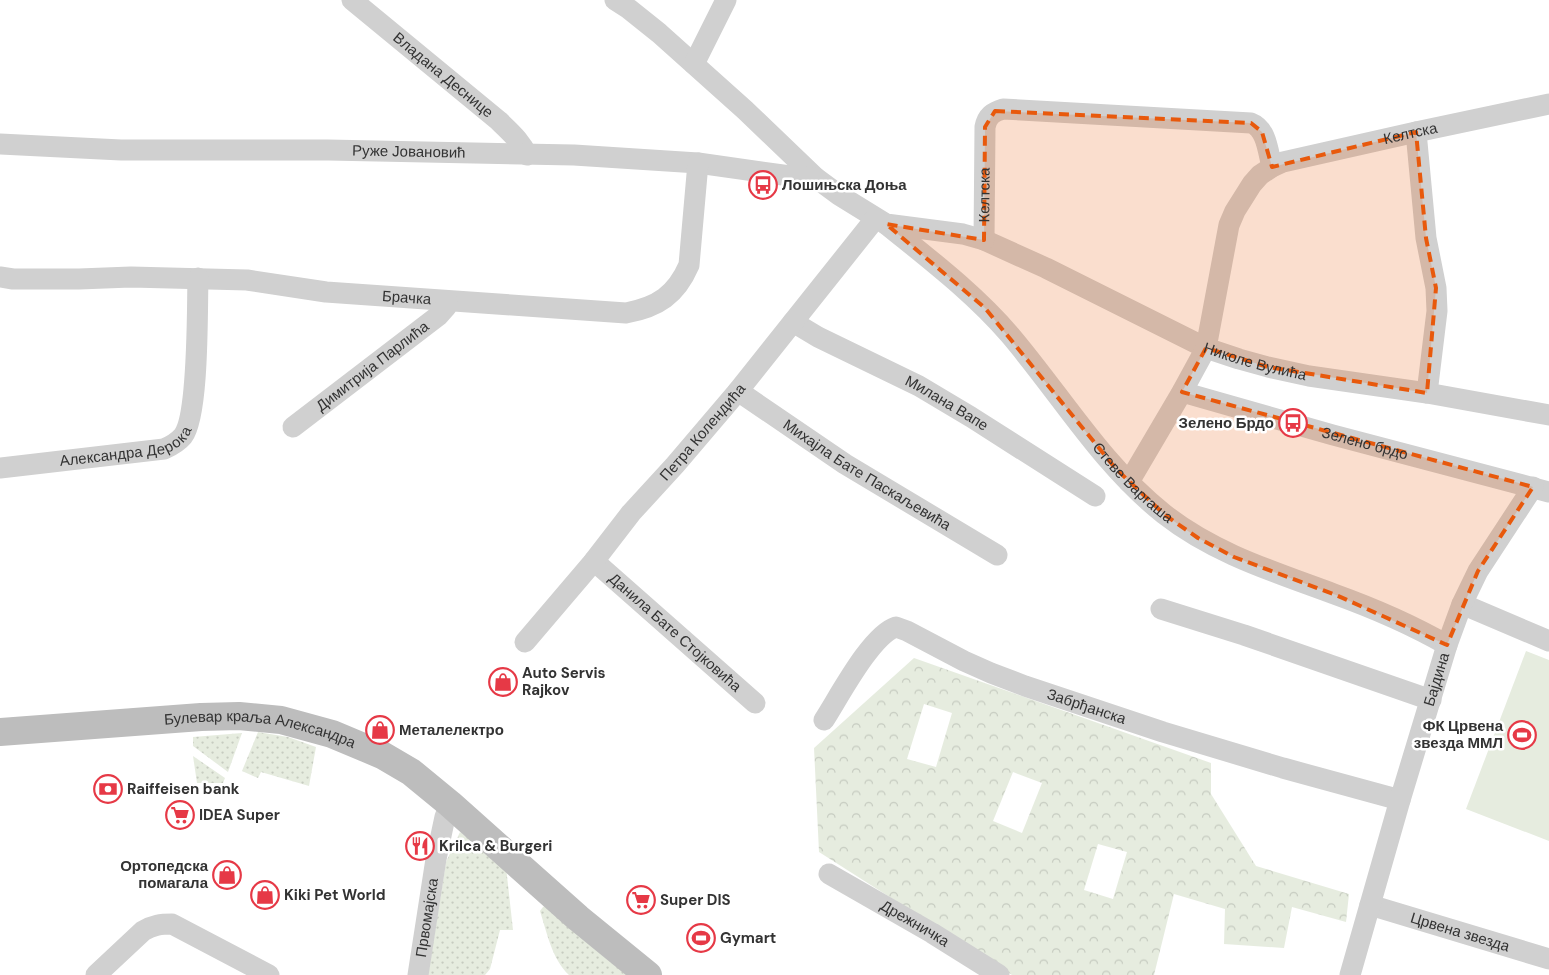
<svg xmlns="http://www.w3.org/2000/svg" width="1549" height="975" viewBox="0 0 1549 975" font-family="'DM Sans',sans-serif">
	<style>
		.grass { fill: url(#grass-dots) }
		.forest { fill: url(#forest-crowns); fill-rule: evenodd }
		.garden { fill: #e6ecdf }
		.lines { fill: none; stroke-linecap: round; stroke-linejoin: round }
		.minor { stroke: #d0d0d0; stroke-width: 21 }
		.secondary { stroke: #bdbdbd; stroke-width: 28 }
		.marked { fill: #e8590c; fill-opacity: 0.2; stroke: #e8590c; stroke-width: 4; stroke-dasharray: 10 6; stroke-linejoin: round }
		.labels { text-anchor: middle; stroke-width: 5; stroke-linejoin: round; paint-order: stroke }
		.street-label { font-size: 15px; fill: #333; stroke: #fff }
		.poi-label { font-size: 15px; font-weight: bold; fill: #333; stroke: #fff; text-anchor: start }
	</style>
	<defs>
		<pattern id="grass-dots" width="8" height="8" patternUnits="userSpaceOnUse" patternTransform="scale(1.25)"><rect width="8" height="8" fill="#e6ecdf"/><path d="M2 2h.1M6 6h.1" fill="none" stroke="#c6cbc0" stroke-width="1.8" stroke-linecap="round"/></pattern>
		<pattern id="forest-crowns" width="20" height="18" patternUnits="userSpaceOnUse" patternTransform="scale(1.25)"><rect width="20" height="18" fill="#e6ecdf"/><path d="M2 6a3 3 0 1 1 6 0M12 15a3 3 0 1 1 6 0" fill="none" stroke="#c6cbc0"/></pattern>
	</defs>
	<rect width="100%" height="100%" fill="#fff"/>
	<path class="grass" d="M 258,732 L 288,737 L 316,747 L 309,786 L 261,772 L 258,778 L 242,771 Z
		M 242,733 L 228,772 L 193,746 L 193,737 Z
		M 193,756 L 225,778 L 223,783 L 197,783 Z
		M 460,832 L 506,867 L 513,930 L 500,930 L 490,969 L 485,975 L 428,975 L 446,862 Z
		M 548,904 L 631,975 L 569,975 C 552,959 547,933 540,911 L 543,907 Z"/>
	<path class="forest" d="M 914,658 L 1211,763 L 1211,794 L 1256,866 L 1349,894 L 1346,922 L 1292,907 L 1284,948 L 1224,944 L 1225,909 L 1174,894 L 1154,975 L 1012,975 L 819,852 L 814,748 ZM 924,704 L 952,713 L 936,767 L 907,759 ZM 1013,772 L 1042,783 L 1022,833 L 993,821 ZM 1098,844 L 1127,852 L 1113,899 L 1084,890 Z"/>
	<path class="garden" d="M 1526,651 L 1549,660 L 1549,841 L 1466,809 Z"/>
	<g class="lines">
		<g class="minor">
			<path id="s1" d="M 352,0 L 499,121 C 510,132 521,141 527,155"/>
			<path id="s2" d="M 615,0 L 629,9 L 659,33 L 745,110 L 816,178 L 839,195 L 886,224 L 963,234 L 984,240 L 1046,268 L 1206,348 L 1239,359 L 1268,367 L 1309,376 L 1427,393 L 1549,415"/>
			<path d="M 694,64 L 726,0"/>
			<path d="M 1416,132 L 1426,238 L 1436,288 L 1437,311 L 1427,393"/>
			<path id="s3" d="M 0,144 L 121,150 L 328,150 L 574,155 L 698,163 L 790,176 L 816,178"/>
			<path id="s4" d="M 886,224 C 929,259 974,293 1010,335 C 1061,395 1102,465 1164,514 C 1215,554 1275,572 1334,594 C 1373,608 1412,625 1447,645"/>
			<path id="s5" d="M 984,240 L 985,127 C 987,116 993,112 1003,109 L 1251,123 C 1267,129 1268,152 1272,167"/>
			<path id="s6" d="M 0,277 L 13,279 L 79,279 L 131,277 L 247,280 L 326,292 L 626,313 C 658,307 676,295 689,265 L 698,163"/>
			<path id="s7" d="M 793,322 L 818,337 L 919,386 L 971,417 L 1095,496"/>
			<path id="s8" d="M 738,391 L 845,464 L 997,555"/>
			<path id="s9" d="M 1182,392 L 1333,435 L 1549,492"/>
			<path id="s10" d="M 293,427 L 438,316 L 446,307 L 447,301"/>
			<path id="s11" d="M 0,468 L 164,449 C 171,446 178,442 183,436 C 199,415 197,309 198,278"/>
			<path id="s12" d="M 1129,482 L 1182,392 L 1206,348 L 1226,241 L 1229,225 L 1235,211 L 1252,184 L 1260,175 L 1272,167 L 1283,162 L 1416,132 L 1549,104"/>
			<path id="s13" d="M 594,561 L 755,703"/>
			<path d="M 1462,604 L 1549,641"/>
			<path d="M 1161,609 L 1244,635 L 1431,700"/>
			<path id="s14" d="M 525,642 L 594,561 L 631,513 L 675,465 L 738,391 L 875,219"/>
			<path id="s15" d="M 824,720 C 839,697 871,635 896,627 L 907,631 L 964,661 L 991,673 L 1025,686 L 1163,732 L 1283,768 L 1400,800"/>
			<path id="s16" d="M 829,874 L 932,933 L 999,975"/>
			<path id="s17" d="M 1370,905 L 1549,959"/>
			<path d="M 96,975 L 143,931 C 153,925 161,924 172,924 L 269,975"/>
			<path id="s18" d="M 418,975 L 436,859 L 445,817 L 450,804"/>
			<path id="s19" d="M 1350,975 L 1400,800 L 1447,645 L 1462,604 L 1478,571 L 1533,487"/>
		</g>
		<path class="secondary" id="s20" d="M 0,732 L 201,717 L 239,716 L 281,720 L 332,734 L 382,755 L 411,772 L 450,804 L 578,918 L 648,975"/>
	</g>
	<path class="marked" d="M 995,111 L 1251,123 L 1262,132 L 1272,167 L 1416,132 L 1426,238 L 1436,288 L 1427,393 L 1268,367 L 1206,348 L 1182,392 L 1533,487 L 1478,571 L 1447,645 L 1336,595 L 1234,557 L 1198,538 L 1165,515 L 1116,469 L 985,308 L 886,224 L 984,240 L 985,127 Z"/>
	<defs>
		<symbol id="bus-ring" viewBox="-11 -11 22 22"><circle r="9.5" fill="#fff" stroke="#e63946" stroke-width="1.5"/><path d="M-5-6H5V4H4V6H2V4H-2V6H-4V4H-5ZM-3.5-4V0h7V-4ZM-3.5 1.2v1.5H-2V1.2ZM2 1.2v1.5H3.5V1.2Z" fill="#e63946"/></symbol>
		<symbol id="shop-ring" viewBox="-11 -11 22 22"><circle r="9.5" fill="#fff" stroke="#e63946" stroke-width="1.5"/><path d="M-5-2.5h2.3a2.7 3.5 0 0 1 5.4 0H5L5.5 6h-11ZM-1.5-2.5h3a1.5 2.3 0 0 0-3 0Z" fill="#e63946"/></symbol>
		<symbol id="stadium-ring" viewBox="-11 -11 22 22"><circle r="9.5" fill="#fff" stroke="#e63946" stroke-width="1.5"/><path d="M0-5a6.5 5 0 1 0 0 10a6.5 5 0 1 0 0-10ZM-3.5-1.8h7v3.6h-7Z" fill="#e63946"/></symbol>
		<symbol id="bank-ring" viewBox="-11 -11 22 22"><circle r="9.5" fill="#fff" stroke="#e63946" stroke-width="1.5"/><path d="M-6-4H6V4H-6ZM0-2.3a2.3 2.3 0 1 0 0 4.6a2.3 2.3 0 1 0 0-4.6Z" fill="#e63946"/></symbol>
		<symbol id="supermarket-ring" viewBox="-11 -11 22 22"><circle r="9.5" fill="#fff" stroke="#e63946" stroke-width="1.5"/><path d="M-6-5.5h2.5l.6 2H6L4.5 2H-2.5L-4.4-4H-6ZM-1.5 3.2a1.3 1.3 0 1 0 .1 0ZM3 3.2a1.3 1.3 0 1 0 .1 0Z" fill="#e63946"/></symbol>
		<symbol id="restaurant-ring" viewBox="-11 -11 22 22"><circle r="9.5" fill="#fff" stroke="#e63946" stroke-width="1.5"/><path d="M-5-6h1v4h1v-4h1v4h1v-4h1v5L-1.5 .5V6h-2V.5L-5-1ZM5-6V6H3V1.5H1.5Q1.5-4 5-6Z" fill="#e63946"/></symbol>
	</defs>
	<g fill-rule="evenodd">
		<use href="#bus-ring" x="747" y="169" width="32" height="32"/>
		<use href="#bus-ring" x="1277" y="407" width="32" height="32"/>
		<use href="#shop-ring" x="487" y="666" width="32" height="32"/>
		<use href="#shop-ring" x="364" y="714" width="32" height="32"/>
		<use href="#stadium-ring" x="1506" y="719" width="32" height="32"/>
		<use href="#bank-ring" x="92" y="773" width="32" height="32"/>
		<use href="#supermarket-ring" x="164" y="799" width="32" height="32"/>
		<use href="#restaurant-ring" x="404" y="830" width="32" height="32"/>
		<use href="#shop-ring" x="211" y="859" width="32" height="32"/>
		<use href="#shop-ring" x="249" y="879" width="32" height="32"/>
		<use href="#supermarket-ring" x="625" y="884" width="32" height="32"/>
		<use href="#stadium-ring" x="685" y="922" width="32" height="32"/>
	</g>
	<g class="labels">
		<g class="street-label">
			<text dy="5" stroke="none"><textPath href="#s1" startOffset="118">Владана Деснице</textPath></text>
			<text dy="5" stroke="none"><textPath href="#s12" startOffset="496">Келтска</textPath></text>
			<text dy="5" stroke="none"><textPath href="#s3" startOffset="409">Руже Јовановић</textPath></text>
			<text dy="5" stroke="none"><textPath href="#s5" startOffset="45">Келтска</textPath></text>
			<text dy="5" stroke="none"><textPath href="#s6" startOffset="408">Брачка</textPath></text>
			<text dy="5" stroke="none"><textPath href="#s2" startOffset="750">Николе Вулића</textPath></text>
			<text dy="5" stroke="none"><textPath href="#s10" startOffset="100">Димитрија Парлића</textPath></text>
			<text dy="5" stroke="none"><textPath href="#s7" startOffset="174">Милана Вапе</textPath></text>
			<text dy="5" stroke="none"><textPath href="#s14" startOffset="275">Петра Колендића</textPath></text>
			<text dy="5" stroke="none"><textPath href="#s11" startOffset="129">Александра Дерока</textPath></text>
			<text dy="5" stroke="none"><textPath href="#s9" startOffset="190">Зелено брдо</textPath></text>
			<text dy="5" stroke="none"><textPath href="#s8" startOffset="154">Михајла Бате Паскаљевића</textPath></text>
			<text dy="5" stroke="none"><textPath href="#s4" startOffset="359">Стеве Варгаша</textPath></text>
			<text dy="5" stroke="none"><textPath href="#s13" startOffset="108">Данила Бате Стојковића</textPath></text>
			<text dy="5" stroke="none"><textPath href="#s19" startOffset="308">Бајдина</textPath></text>
			<text dy="5" stroke="none"><textPath href="#s15" startOffset="326">Забрђанска</textPath></text>
			<text dy="5" stroke="none"><textPath href="#s20" startOffset="262">Булевар краља Александра</textPath></text>
			<text dy="5" stroke="none"><textPath href="#s18" startOffset="58">Првомајска</textPath></text>
			<text dy="5" stroke="none"><textPath href="#s16" startOffset="99">Дрежничка</textPath></text>
			<text dy="5" stroke="none"><textPath href="#s17" startOffset="94">Црвена звезда</textPath></text>
		</g>
		<g class="poi-label">
			<text x="782" y="190">Лошињска Доња</text>
			<text x="1274" y="428" text-anchor="end">Зелено Брдо</text>
			<text x="522" y="678">Auto Servis<tspan x="522" dy="17">Rajkov</tspan></text>
			<text x="1503" y="731" text-anchor="end">ФК Црвена<tspan x="1503" dy="17">звезда ММЛ</tspan></text>
			<text x="399" y="735">Металелектро</text>
			<text x="127" y="794">Raiffeisen bank</text>
			<text x="199" y="820">IDEA Super</text>
			<text x="439" y="851">Krilca &amp; Burgeri</text>
			<text x="208" y="871" text-anchor="end">Ортопедска<tspan x="208" dy="17">помагала</tspan></text>
			<text x="284" y="900">Kiki Pet World</text>
			<text x="660" y="905">Super DIS</text>
			<text x="720" y="943">Gymart</text>
		</g>
	</g>
</svg>
